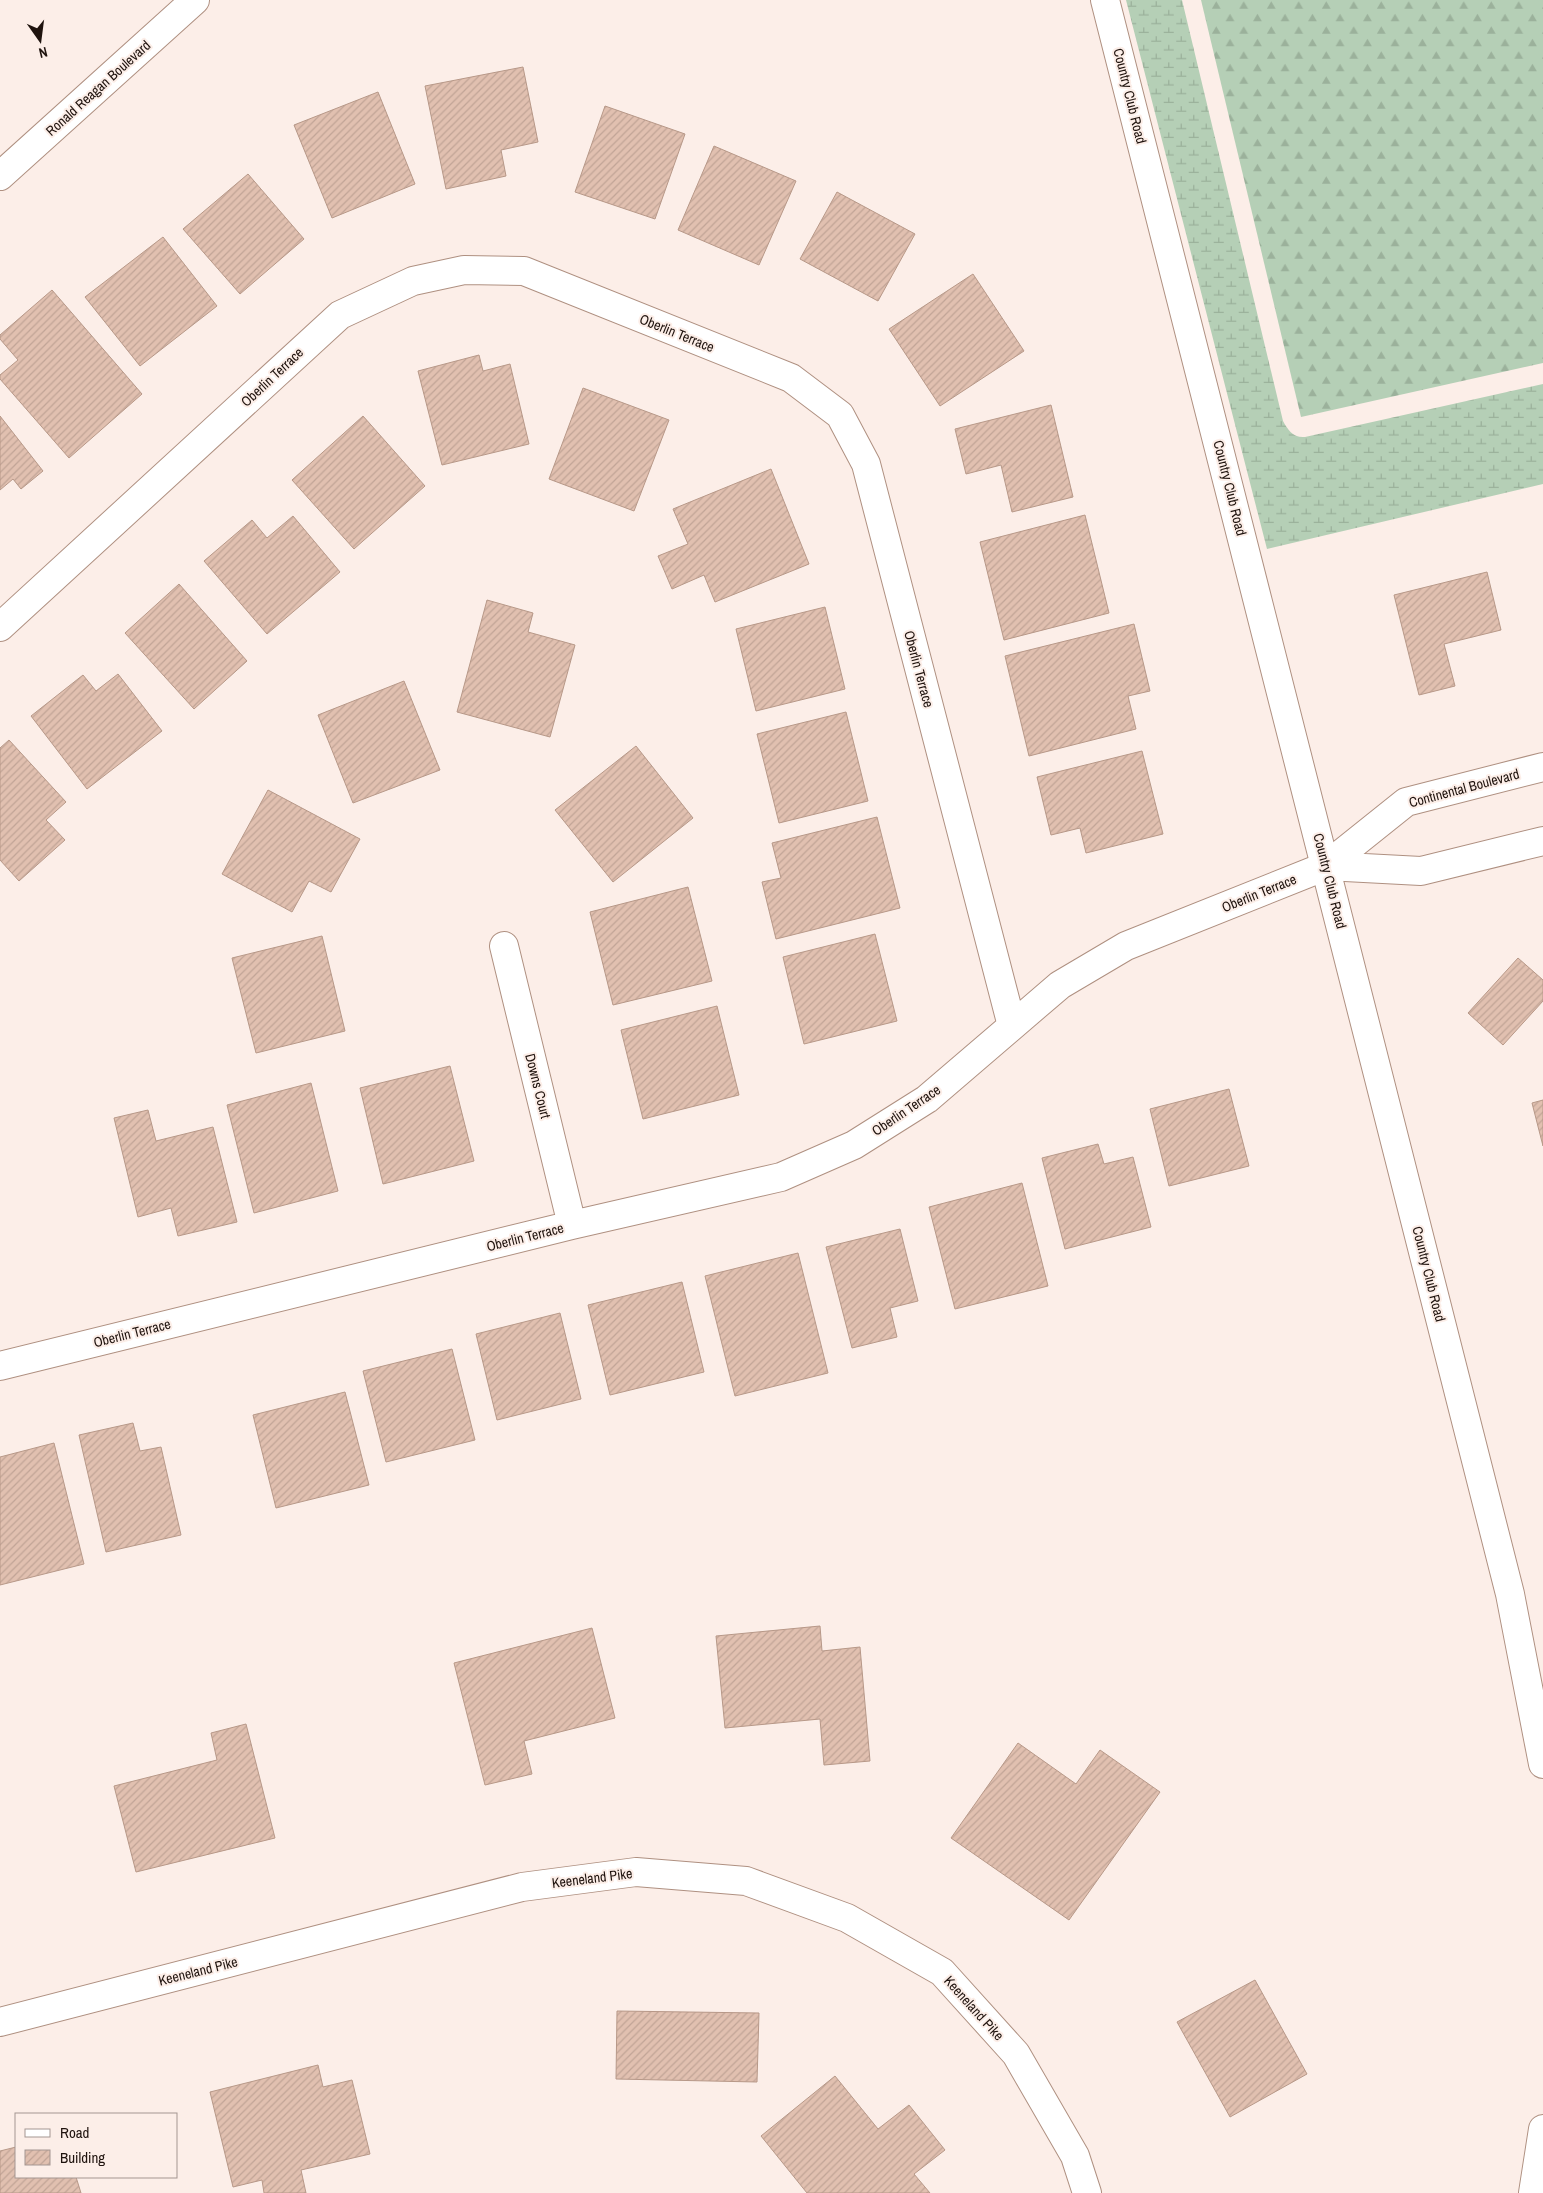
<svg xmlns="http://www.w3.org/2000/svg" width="1543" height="2193" viewBox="0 0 1543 2193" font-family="'Archivo Narrow',sans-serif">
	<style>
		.forest { fill: url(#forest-firs) }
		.wetland { fill: url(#wetland-marsh) }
		.building { fill: url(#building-hatch); stroke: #b79888 }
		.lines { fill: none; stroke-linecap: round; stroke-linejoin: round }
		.street-casing { stroke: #af9081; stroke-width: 30 }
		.secondary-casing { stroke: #af9081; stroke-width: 30 }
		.street { stroke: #fff; stroke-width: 28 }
		.secondary { stroke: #fff; stroke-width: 28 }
		.labels { text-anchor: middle; stroke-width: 4; stroke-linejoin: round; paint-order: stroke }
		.street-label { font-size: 14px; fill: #1f130e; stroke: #fceee8 }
	</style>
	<defs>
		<pattern id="forest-firs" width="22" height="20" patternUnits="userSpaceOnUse" patternTransform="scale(1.25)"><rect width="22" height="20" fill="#b5cfb6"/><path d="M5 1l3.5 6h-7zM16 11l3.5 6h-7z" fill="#9bb19b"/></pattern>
		<pattern id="wetland-marsh" width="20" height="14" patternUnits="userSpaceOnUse" patternTransform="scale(1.25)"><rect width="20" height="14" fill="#b5cfb6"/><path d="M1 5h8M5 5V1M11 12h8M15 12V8" fill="none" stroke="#9bb19b"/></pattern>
		<pattern id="building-hatch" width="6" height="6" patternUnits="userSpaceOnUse" patternTransform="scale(1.25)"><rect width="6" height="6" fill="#e1c0b0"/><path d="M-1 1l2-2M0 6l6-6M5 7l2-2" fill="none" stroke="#c1a496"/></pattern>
	</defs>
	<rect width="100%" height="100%" fill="#fceee8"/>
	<path class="forest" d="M 1201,0 L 1543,0 L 1543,363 L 1301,417 Z"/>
	<path class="wetland" d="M 1126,0 L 1182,0 L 1283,421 C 1288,430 1293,438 1305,437 L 1543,384 L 1543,484 L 1267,549 Z"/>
	<path class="building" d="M 523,67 L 538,142 L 501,150 L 506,176 L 446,189 L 425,86 Z
		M 378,92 L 415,184 L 332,218 L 294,125 Z
		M 605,106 L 685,134 L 655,219 L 575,192 Z
		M 714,146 L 796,181 L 759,265 L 678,230 Z
		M 248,174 L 304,239 L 240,294 L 183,229 Z
		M 837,192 L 915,234 L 878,301 L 800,259 Z
		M 163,237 L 217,306 L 140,366 L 85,297 Z
		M 973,274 L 1024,351 L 940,406 L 889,329 Z
		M 52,290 L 142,394 L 69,458 L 0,379 L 0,375 L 18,360 L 0,339 L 0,335 Z
		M 479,355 L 483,371 L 510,364 L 529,444 L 442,465 L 418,371 Z
		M 583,388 L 669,420 L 634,511 L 549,479 Z
		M 1051,405 L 1073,497 L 1012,512 L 1001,465 L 966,474 L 955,429 Z
		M 0,416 L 43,471 L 21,489 L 13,479 L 0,490 Z
		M 363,416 L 425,486 L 354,549 L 292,480 Z
		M 771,469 L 809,564 L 715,602 L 704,575 L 672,589 L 658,556 L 688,544 L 673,509 Z
		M 1085,515 L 1109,613 L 1004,640 L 980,542 Z
		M 293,516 L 340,572 L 267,634 L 204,561 L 252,520 L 267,538 Z
		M 1487,572 L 1501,630 L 1444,644 L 1455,686 L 1419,695 L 1394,595 Z
		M 179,584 L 247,661 L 194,709 L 125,633 Z
		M 487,600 L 533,613 L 528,632 L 575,645 L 550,737 L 457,712 Z
		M 825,607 L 845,689 L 756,711 L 736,629 Z
		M 1134,624 L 1150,691 L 1128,696 L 1136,729 L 1029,756 L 1005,656 Z
		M 118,674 L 162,731 L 87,789 L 31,716 L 83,675 L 96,691 Z
		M 404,681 L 440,770 L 353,803 L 318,715 Z
		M 846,712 L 868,801 L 779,823 L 757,734 Z
		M 9,740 L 66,802 L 46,820 L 65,840 L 19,881 L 0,860 L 0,748 Z
		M 636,746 L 693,818 L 613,882 L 555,810 Z
		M 1142,751 L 1163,834 L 1086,853 L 1080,828 L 1051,835 L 1037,777 Z
		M 268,790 L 360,839 L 331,892 L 309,881 L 292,912 L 222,874 Z
		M 877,817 L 900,908 L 776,939 L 762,882 L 781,878 L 772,843 Z
		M 688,887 L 712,981 L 613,1005 L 590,912 Z
		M 875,934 L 897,1021 L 804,1044 L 783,957 Z
		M 322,936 L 345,1031 L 256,1053 L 232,958 Z
		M 1518,958 L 1543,980 L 1543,1001 L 1503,1045 L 1468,1013 Z
		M 717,1006 L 739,1095 L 643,1119 L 621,1030 Z
		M 450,1066 L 474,1161 L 383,1184 L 360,1088 Z
		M 311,1083 L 338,1191 L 254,1213 L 227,1105 Z
		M 1229,1089 L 1249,1166 L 1169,1186 L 1150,1109 Z
		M 1543,1100 L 1543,1146 L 1532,1103 Z
		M 148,1110 L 156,1141 L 213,1127 L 237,1222 L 178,1236 L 171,1208 L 138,1217 L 114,1118 Z
		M 1098,1144 L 1104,1164 L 1133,1157 L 1151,1227 L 1065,1249 L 1042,1158 Z
		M 1022,1183 L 1048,1286 L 955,1309 L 929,1207 Z
		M 900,1229 L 918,1301 L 890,1308 L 897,1337 L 852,1348 L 826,1247 Z
		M 798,1253 L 828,1373 L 735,1396 L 705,1276 Z
		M 682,1282 L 704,1372 L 610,1395 L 588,1305 Z
		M 560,1313 L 581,1399 L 497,1420 L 476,1334 Z
		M 452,1349 L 475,1440 L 386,1462 L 363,1371 Z
		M 345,1392 L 369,1485 L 276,1508 L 253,1415 Z
		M 133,1423 L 140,1451 L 161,1447 L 181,1535 L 106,1552 L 79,1435 Z
		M 54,1443 L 84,1564 L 0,1585 L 0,1457 Z
		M 820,1626 L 822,1651 L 860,1647 L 870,1761 L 824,1765 L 820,1719 L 725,1728 L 716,1636 Z
		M 592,1628 L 615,1718 L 524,1741 L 532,1774 L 485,1785 L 454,1663 Z
		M 246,1724 L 275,1838 L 136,1872 L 114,1786 L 217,1760 L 211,1733 Z
		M 1018,1743 L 1076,1784 L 1100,1750 L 1160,1792 L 1069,1920 L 951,1838 Z
		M 1255,1980 L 1307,2074 L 1230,2117 L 1177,2022 Z
		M 617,2011 L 759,2013 L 757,2082 L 616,2079 Z
		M 318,2065 L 323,2087 L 352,2080 L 370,2154 L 301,2170 L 306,2193 L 264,2193 L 262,2180 L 233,2187 L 210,2092 Z
		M 835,2076 L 878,2129 L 909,2105 L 945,2150 L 914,2174 L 930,2193 L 807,2193 L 761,2136 Z
		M 16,2147 L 16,2177 L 76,2177 L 81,2193 L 0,2193 L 0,2151 Z"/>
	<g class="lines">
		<defs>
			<path id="street" d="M 0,627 L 340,315 L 413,281 L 464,270 L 524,271 L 791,378 L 840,415 L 866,464 L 1012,1026
				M 1326,866 L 1421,871 L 1543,841
				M 504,946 L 572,1225
				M 0,1366 L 572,1225 L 781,1177 L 854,1145 L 927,1099 L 1060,985 L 1126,946 L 1326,866 L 1406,802 L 1543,767
				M 0,2022 L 522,1887 L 636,1872 L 746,1881 L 847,1918 L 942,1972 L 1016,2054 L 1075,2156 L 1087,2193"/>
			<path id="secondary" d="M 1105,0 L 1510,1594 L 1543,1764
				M 0,176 L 195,0
				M 1533,2193 L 1543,2129"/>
		</defs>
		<use href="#street" class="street-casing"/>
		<use href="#secondary" class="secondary-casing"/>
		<use href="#street" class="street"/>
		<use href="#secondary" class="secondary"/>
	</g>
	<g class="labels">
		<g class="street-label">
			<text transform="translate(98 88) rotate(-42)" y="5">Ronald Reagan Boulevard</text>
			<text transform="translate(1130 96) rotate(76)" y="5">Country Club Road</text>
			<text transform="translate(677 333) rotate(22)" y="5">Oberlin Terrace</text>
			<text transform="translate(272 377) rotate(-43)" y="5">Oberlin Terrace</text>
			<text transform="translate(1230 488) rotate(76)" y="5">Country Club Road</text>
			<text transform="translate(919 669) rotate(75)" y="5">Oberlin Terrace</text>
			<text transform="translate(1464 788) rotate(-15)" y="5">Continental Boulevard</text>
			<text transform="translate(1330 881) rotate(76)" y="5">Country Club Road</text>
			<text transform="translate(1259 893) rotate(-22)" y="5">Oberlin Terrace</text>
			<text transform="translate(538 1086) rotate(76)" y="5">Downs Court</text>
			<text transform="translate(906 1110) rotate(-34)" y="5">Oberlin Terrace</text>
			<text transform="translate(525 1237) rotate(-14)" y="5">Oberlin Terrace</text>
			<text transform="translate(1429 1274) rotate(76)" y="5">Country Club Road</text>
			<text transform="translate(132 1333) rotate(-14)" y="5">Oberlin Terrace</text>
			<text transform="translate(592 1878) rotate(-7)" y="5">Keeneland Pike</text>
			<text transform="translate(198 1971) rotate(-14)" y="5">Keeneland Pike</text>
			<text transform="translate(974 2008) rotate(48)" y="5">Keeneland Pike</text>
		</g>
	</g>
	<rect x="15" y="2113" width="162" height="65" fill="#fceee8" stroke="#a49691"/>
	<rect x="25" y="2129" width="25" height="8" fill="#ffffff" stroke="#a49691"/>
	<text x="60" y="2138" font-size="15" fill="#1f130e">Road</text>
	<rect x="25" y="2150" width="25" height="15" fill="url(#building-hatch)" stroke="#a49691"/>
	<text x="60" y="2163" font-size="15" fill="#1f130e">Building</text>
	<g transform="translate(40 40) rotate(166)" stroke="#fceee8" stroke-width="4" paint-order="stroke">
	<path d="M0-4L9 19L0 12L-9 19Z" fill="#1f130e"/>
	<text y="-8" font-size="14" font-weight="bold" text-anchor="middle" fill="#1f130e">N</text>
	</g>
</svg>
